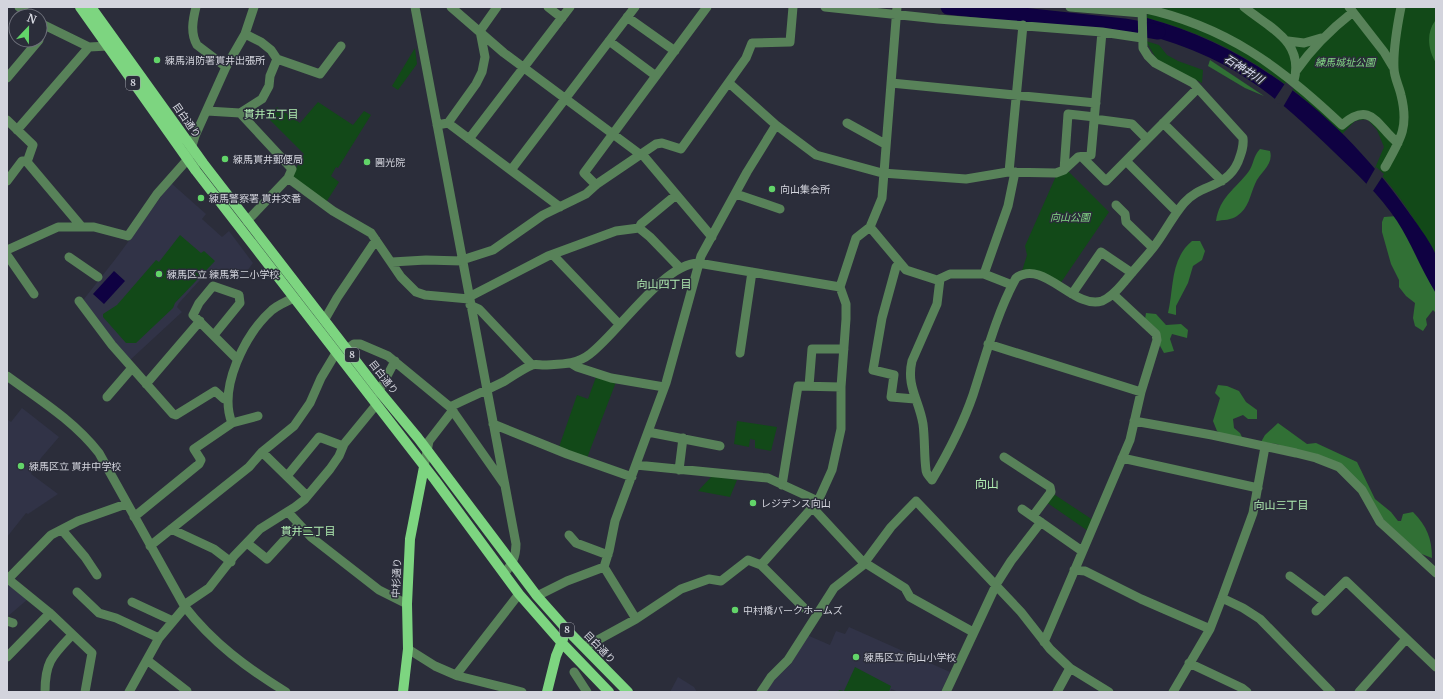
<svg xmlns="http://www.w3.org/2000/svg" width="1443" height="699" viewBox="0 0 1443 699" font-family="Merriweather,'Noto Sans JP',serif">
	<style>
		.built { fill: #313347 }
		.green { fill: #124918 }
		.forest { fill: #317035 }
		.water { fill: #0f0142 }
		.pier { fill: #2b2d3a }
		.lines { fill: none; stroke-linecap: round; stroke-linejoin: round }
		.river { stroke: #0f0142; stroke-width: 15 }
		.minor { stroke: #588259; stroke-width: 9 }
		.major { stroke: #7dd580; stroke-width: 10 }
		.poi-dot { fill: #62d469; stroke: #2b2d3a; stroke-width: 1.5 }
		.labels { text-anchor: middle; stroke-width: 3; stroke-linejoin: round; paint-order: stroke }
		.shield { fill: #2b2d3a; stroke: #a1a2ac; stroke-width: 1 }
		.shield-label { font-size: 9px; font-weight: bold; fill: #d3d4dd }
		.poi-label { font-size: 10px; fill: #d3d4dd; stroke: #2b2d3a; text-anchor: start }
		.park-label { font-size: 10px; font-style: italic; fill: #83d885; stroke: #2b2d3a }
		.street-label { font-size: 10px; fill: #d3d4dd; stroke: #2b2d3a }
		.water-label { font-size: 11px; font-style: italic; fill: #e0e3f8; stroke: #2b2d3a }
		.neighbourhood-label { font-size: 11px; fill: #b0ecb1; stroke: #2b2d3a }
		.quarter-label { font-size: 12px; fill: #b0ecb1; stroke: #2b2d3a }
	</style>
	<rect width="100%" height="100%" fill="#2b2d3a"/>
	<path class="built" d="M 171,183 L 206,214 L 202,219 L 222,237 L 229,231 L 253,263 L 244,275 L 209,270 L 179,303 L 177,307 L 182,312 L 129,361 L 85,304 L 84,299 L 117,257 Z
		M 22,408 L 59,437 L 41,458 L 31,474 L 58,494 L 28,514 L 26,513 L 7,537 L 7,419 L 11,422 Z
		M 7,581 L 28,599 L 7,617 Z
		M 849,627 L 950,672 L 941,692 L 899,692 L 891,689 L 890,692 L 766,692 L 773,681 L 791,664 L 807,635 L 830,645 L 836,631 L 845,634 Z
		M 678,677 L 694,687 L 697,692 L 670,692 Z"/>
	<path class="green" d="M 1148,7 L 1436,7 L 1436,255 C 1418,225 1399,193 1375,168 L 1384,147 L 1377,130 L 1367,119 L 1355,121 L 1342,134 C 1323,117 1304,97 1282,82 C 1241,52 1196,31 1147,18 Z
		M 1146,41 L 1159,45 L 1167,55 L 1178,61 L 1203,70 L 1202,83 L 1157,60 Z
		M 415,48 L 417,64 L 398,90 L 392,86 Z
		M 318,102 L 353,125 L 364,111 L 371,115 L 338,168 L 336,167 L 331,176 L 339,182 L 325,204 L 291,177 L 304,154 L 267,117 L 277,107 L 300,123 Z
		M 1068,171 L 1109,212 L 1060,284 L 1022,271 L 1027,255 L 1025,246 L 1056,176 Z
		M 180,235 L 201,253 L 204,251 L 215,261 L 175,303 L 173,308 L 136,343 L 126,343 L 103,317 L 103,314 L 117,305 L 156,260 L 159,262 Z
		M 596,377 L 616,382 L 587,458 L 559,447 L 577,395 L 588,399 Z
		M 737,421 L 777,427 L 771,451 L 755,448 L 755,440 L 750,439 L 749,447 L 734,444 Z
		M 712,476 L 737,480 L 730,497 L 698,491 Z
		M 1052,493 L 1093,520 L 1088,531 L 1046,502 Z
		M 855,667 L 891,686 L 889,692 L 838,692 L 839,690 L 844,691 Z"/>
	<path class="forest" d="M 1435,21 L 1436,24 L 1436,63 C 1428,50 1426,33 1435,21 Z
		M 1210,60 L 1264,96 L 1245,88 L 1208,66 Z
		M 1260,149 L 1270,151 C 1274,165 1260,172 1255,184 C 1250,195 1249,208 1237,216 C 1232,220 1223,220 1216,221 C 1220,196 1235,190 1249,171 C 1254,164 1253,156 1260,149 Z
		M 1397,216 L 1436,294 L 1436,313 L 1433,310 L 1426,319 L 1427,325 L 1423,331 L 1415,326 L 1413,318 L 1415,303 L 1406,296 L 1399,287 L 1399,280 L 1391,264 L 1382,232 L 1382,222 L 1384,217 Z
		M 1192,241 L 1200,241 L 1205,251 L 1202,260 L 1193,266 L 1188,283 L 1176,306 L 1176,315 L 1168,313 C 1174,288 1170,259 1192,241 Z
		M 1146,313 L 1156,314 L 1166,325 L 1181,324 L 1188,330 L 1187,338 L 1172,334 L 1170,339 L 1174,351 L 1164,353 L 1145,319 Z
		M 1218,385 L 1227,386 L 1239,391 L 1246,402 L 1257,410 L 1257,419 L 1248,419 L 1243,415 L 1233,419 L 1234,428 L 1240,433 L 1243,439 L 1228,437 L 1217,431 L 1213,421 L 1220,398 L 1215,393 Z
		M 1278,423 L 1307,444 L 1316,443 L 1357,462 L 1375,499 L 1391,512 L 1398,521 L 1401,521 L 1403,514 L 1413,512 C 1427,526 1432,539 1432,558 L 1419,553 L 1371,508 L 1342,471 L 1277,444 L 1261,442 L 1265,435 Z"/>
	<path class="water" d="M 1147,18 C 1255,47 1343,120 1407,210 C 1414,220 1434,246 1436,256 C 1438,268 1436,281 1436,293 C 1421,270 1412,244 1397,221 C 1380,195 1356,173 1334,152 C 1273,93 1231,58 1147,35 Z
		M 114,271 L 125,281 L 104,304 L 93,294 Z"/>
	<path class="pier" d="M 1286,82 L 1294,88 L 1283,107 L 1274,100 Z
		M 1376,167 L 1384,174 L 1371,194 L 1365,186 Z"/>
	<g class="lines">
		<path class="river" d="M 948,7 L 1124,26 L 1158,32"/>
		<path class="minor" d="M 19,7 L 31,16
			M 196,7 C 193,19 190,33 197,45 L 226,67
			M 415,7 L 516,544 C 516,557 512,564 504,574
			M 451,7 L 504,53 L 641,155
			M 548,7 L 562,18
			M 825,7 L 938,19 L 1102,32 L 1142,38
			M 1070,7 L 1142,13
			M 1244,7 C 1271,29 1304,41 1294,81
			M 1349,7 L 1384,52 L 1393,67
			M 1142,8 C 1226,26 1281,67 1342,125 C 1372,99 1378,128 1398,143
			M 627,17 L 675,51
			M 40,23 L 89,47 L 108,46
			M 245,34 L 261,42 L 271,50 L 277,59 L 320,74 L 341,46
			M 609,41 L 656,76
			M 1288,41 L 1304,43 L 1321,38
			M 1296,71 C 1312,48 1330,30 1353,12
			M 7,78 L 39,40
			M 729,83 L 776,125 L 816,155 L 882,173 L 966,179 L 1008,172 L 1056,173 L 1064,170 L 1078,157 L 1091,155 L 1102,32
			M 891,83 L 1096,103
			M 207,111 L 240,113 L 262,99 L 269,86 L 270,76 L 277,59
			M 240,113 L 292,169 L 288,178 L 247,221
			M 1094,119 L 1132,124 L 1147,139
			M 7,120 L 33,145 L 27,162 L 81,226
			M 448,123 L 560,207
			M 847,123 L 885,144
			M 1163,123 L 1222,181
			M 437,125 L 448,123 L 476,84 L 482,72 L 485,57 L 480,31 L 497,7
			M 17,130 L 89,47
			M 469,139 L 570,7
			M 642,154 L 712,237
			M 1082,157 L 1106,181 L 1197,89
			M 1126,161 L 1177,212
			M 1385,167 C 1401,139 1409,127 1401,95 C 1399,86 1394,77 1394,68 C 1393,48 1397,27 1401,7
			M 511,170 L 635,7
			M 1064,170 L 1068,114 L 1095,117
			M 1009,172 L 1023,25
			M 288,178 L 333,211 L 371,233 L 401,277 L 416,292 L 425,295 L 469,299
			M 7,181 L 22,161 L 27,161
			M 596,185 L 584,173 L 707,7
			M 736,194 L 780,209
			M 1116,205 L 1125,214 L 1126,222 L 1153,248
			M 870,227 L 906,270 L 937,280 L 950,274 L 984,274 L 1012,285
			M 639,228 L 641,224 L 676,195
			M 7,250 L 58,227 L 94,227 L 128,236 L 157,194 L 188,159 L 195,136 L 226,67 L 245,34 L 254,7
			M 7,255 L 34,294
			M 553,255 L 619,324
			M 69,257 L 98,277
			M 462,260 L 493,250 L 543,215 L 586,194 L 597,184 L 656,144 L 662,143 L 681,149 L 746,58 L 752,43 L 790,42 L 793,7
			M 392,262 L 426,260 L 462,261
			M 900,263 L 896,267 L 882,318 L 873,370 L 894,375 L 891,397 L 915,399
			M 984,274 L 1008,206 L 1015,172
			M 940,279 L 937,304 L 912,361 C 906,386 919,400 923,424 C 925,439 924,455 926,470 C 926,474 930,477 932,480 C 948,453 963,424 973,395 C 986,355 996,315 1016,278 C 1043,258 1074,310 1102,301 C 1112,297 1119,288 1125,281 C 1134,270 1144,259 1153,248 C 1164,234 1172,217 1184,203 C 1201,183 1226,189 1238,162 C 1241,154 1244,147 1243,138 L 1193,83 L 1155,63 L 1148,56 L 1143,48 L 1142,7
			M 1072,294 L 1101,252 L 1132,273
			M 469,297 L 548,256 L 616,231 L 639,228 L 650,237 L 680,268
			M 79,301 L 112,345 L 173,414 L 176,415 L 215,391 L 224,399 L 228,399
			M 470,305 L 479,309 L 532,365
			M 325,319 L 337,298 L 376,240
			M 214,335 L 240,303 L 239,295 L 213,286 L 199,303 L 193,315 L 237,359
			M 988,344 L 1141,392
			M 347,349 L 354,344 L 360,344 L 388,356 L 450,407 L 504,484
			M 740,353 L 752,272
			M 572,364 L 577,367 L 611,378 L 664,387
			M 7,376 C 40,400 74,421 99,453 L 185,607 C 213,643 247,668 286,692
			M 146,384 L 200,321
			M 809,386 L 812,349 L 844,349
			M 379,391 L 395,361
			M 107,397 L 132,368
			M 450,407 C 468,398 485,391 503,382 C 512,377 522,369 532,365 C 535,364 540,365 544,365 C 561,364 576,365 590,354 C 618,333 663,264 698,263 L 840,287
			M 1134,421 L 1212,435 L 1296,453 L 1316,458 L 1339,467 L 1362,490 L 1380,522 L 1436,573
			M 232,423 C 218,388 245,334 272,310 C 278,305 287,301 294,298
			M 493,424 L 567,454 L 632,477
			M 648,432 L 720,446
			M 262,452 L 307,496
			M 1004,457 L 1050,487 L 1051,492 L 1033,516
			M 1122,458 L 1258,488
			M 636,465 L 768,478 L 818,501
			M 424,467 L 429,441 L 453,410
			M 679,470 L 683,438
			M 287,476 L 319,437 L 343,446
			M 782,485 L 798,386 L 841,387
			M 812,507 L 862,561 L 905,588 L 910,597 L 973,632
			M 1022,509 L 1082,551
			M 288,512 L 311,537 L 379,590 L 407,604
			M 134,517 L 199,464 L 201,460 L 194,449 L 232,423 L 258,416
			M 171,529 L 214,549 L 231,562
			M 62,530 L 85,557 L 97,575
			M 569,535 L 576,543 L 608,555
			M 247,543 L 267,559 L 299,524
			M 150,546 L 249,467 L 262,452 L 294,426 L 310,403 L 321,378 L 336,353
			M 761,565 L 818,501 L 832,470 L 841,429 L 841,387 L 846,319 L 846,304 L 840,287 L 856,238 L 870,227 L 882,198 L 897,7
			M 1074,570 L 1085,571 L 1141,599 L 1210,629
			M 1290,576 L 1325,602
			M 77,592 L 99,613 L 116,618 L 159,638
			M 537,596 L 567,581 L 604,567
			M 1222,598 L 1243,608 L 1260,619 L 1331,692
			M 132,602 L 173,621
			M 184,605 L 209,588 L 234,556 L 260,529 L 295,507 L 304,500 L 330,469 L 339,456 L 344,444 L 376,405
			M 1316,611 L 1346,581 L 1436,667
			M 636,619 L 604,567 L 609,551 L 615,521 L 666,383 L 701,256 L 747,172 L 776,125
			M 7,621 L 13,623
			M 1044,642 L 1130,440 L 1141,392 L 1157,340 L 1156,334 L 1113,294
			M 585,647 L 636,619 L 681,589 L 709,579 L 721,581 L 748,560 L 761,565 L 804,608
			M 408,649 L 435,666 L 458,676 L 522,692
			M 7,657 L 50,613
			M 147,660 L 187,691 L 186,692
			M 1189,663 L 1242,688 L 1247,692
			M 574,672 L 587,692
			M 456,675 L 519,594
			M 45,692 C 45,662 52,656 72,635
			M 85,692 L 92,653 L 51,614 L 8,579 L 51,535 L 78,521 L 126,504
			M 129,692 L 159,638 L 185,607
			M 761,692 L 771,677 L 788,660 L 834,588 L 862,566 L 891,527 L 916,501 L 1021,612 L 1050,649 L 1070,668 L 1109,692
			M 946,692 L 997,583 L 1011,561 L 1041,522
			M 1057,692 L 1070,668
			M 1173,692 L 1210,629 L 1222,598 L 1253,513 L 1265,447
			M 1359,692 L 1406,639"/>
		<path class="major" d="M 80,7 L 196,171 L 435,480 L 519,594 L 561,642 L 609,692
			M 91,7 L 203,163 L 379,391 L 418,438 L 537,596 L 569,632 L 628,692
			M 403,692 L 408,649 L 407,604 L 410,539 L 424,467
			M 547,692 L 556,656 L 563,639"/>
	</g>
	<g class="poi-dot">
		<circle cx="157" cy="60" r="4"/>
		<circle cx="225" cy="159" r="4"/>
		<circle cx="367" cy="162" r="4"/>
		<circle cx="772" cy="189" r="4"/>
		<circle cx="201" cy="198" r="4"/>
		<circle cx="159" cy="274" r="4"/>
		<circle cx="21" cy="466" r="4"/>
		<circle cx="753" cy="503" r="4"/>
		<circle cx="735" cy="610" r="4"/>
		<circle cx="856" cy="657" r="4"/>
	</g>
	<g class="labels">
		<g class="shield">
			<rect x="126" y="76" width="14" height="14" rx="3"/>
			<rect x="345" y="348" width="14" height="14" rx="3"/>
			<rect x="560" y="623" width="14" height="14" rx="3"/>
		</g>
		<g class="shield-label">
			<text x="133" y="86">8</text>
			<text x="352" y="358">8</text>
			<text x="567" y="633">8</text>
		</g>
		<g class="poi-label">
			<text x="165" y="64">練馬消防署貫井出張所</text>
			<text x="233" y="163">練馬貫井郵便局</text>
			<text x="375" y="166">圓光院</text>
			<text x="780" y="193">向山集会所</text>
			<text x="209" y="202">練馬警察署 貫井交番</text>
			<text x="167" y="278">練馬区立 練馬第二小学校</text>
			<text x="29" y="470">練馬区立 貫井中学校</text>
			<text x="761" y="507">レジデンス向山</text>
			<text x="743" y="614">中村橋パークホームズ</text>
			<text x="864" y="661">練馬区立 向山小学校</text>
		</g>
		<g class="park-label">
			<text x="1345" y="66">練馬城址公園</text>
			<text x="1070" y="221">向山公園</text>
		</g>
		<g class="street-label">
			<text transform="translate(187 120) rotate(55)" y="4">目白通り</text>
			<text transform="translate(384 377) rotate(52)" y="4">目白通り</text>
			<text transform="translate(396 578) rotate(-87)" y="4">中杉通り</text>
			<text transform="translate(600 647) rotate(46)" y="4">目白通り</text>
		</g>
		<g class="water-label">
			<text transform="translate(1244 69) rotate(32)" y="4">石神井川</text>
		</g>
		<g class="neighbourhood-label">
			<text x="271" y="118">貫井五丁目</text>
			<text x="664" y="288">向山四丁目</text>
			<text x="1281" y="509">向山三丁目</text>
			<text x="308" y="535">貫井二丁目</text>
		</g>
		<g class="quarter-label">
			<text x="987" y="488">向山</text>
		</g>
	</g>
	<rect width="1443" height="699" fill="none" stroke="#d3d4dd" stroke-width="16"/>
	<g transform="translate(28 28) rotate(22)"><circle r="19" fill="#2b2d3a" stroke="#6e707b"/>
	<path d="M0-3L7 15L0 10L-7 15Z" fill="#62d469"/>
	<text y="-6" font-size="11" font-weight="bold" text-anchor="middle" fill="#d3d4dd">N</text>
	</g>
</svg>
